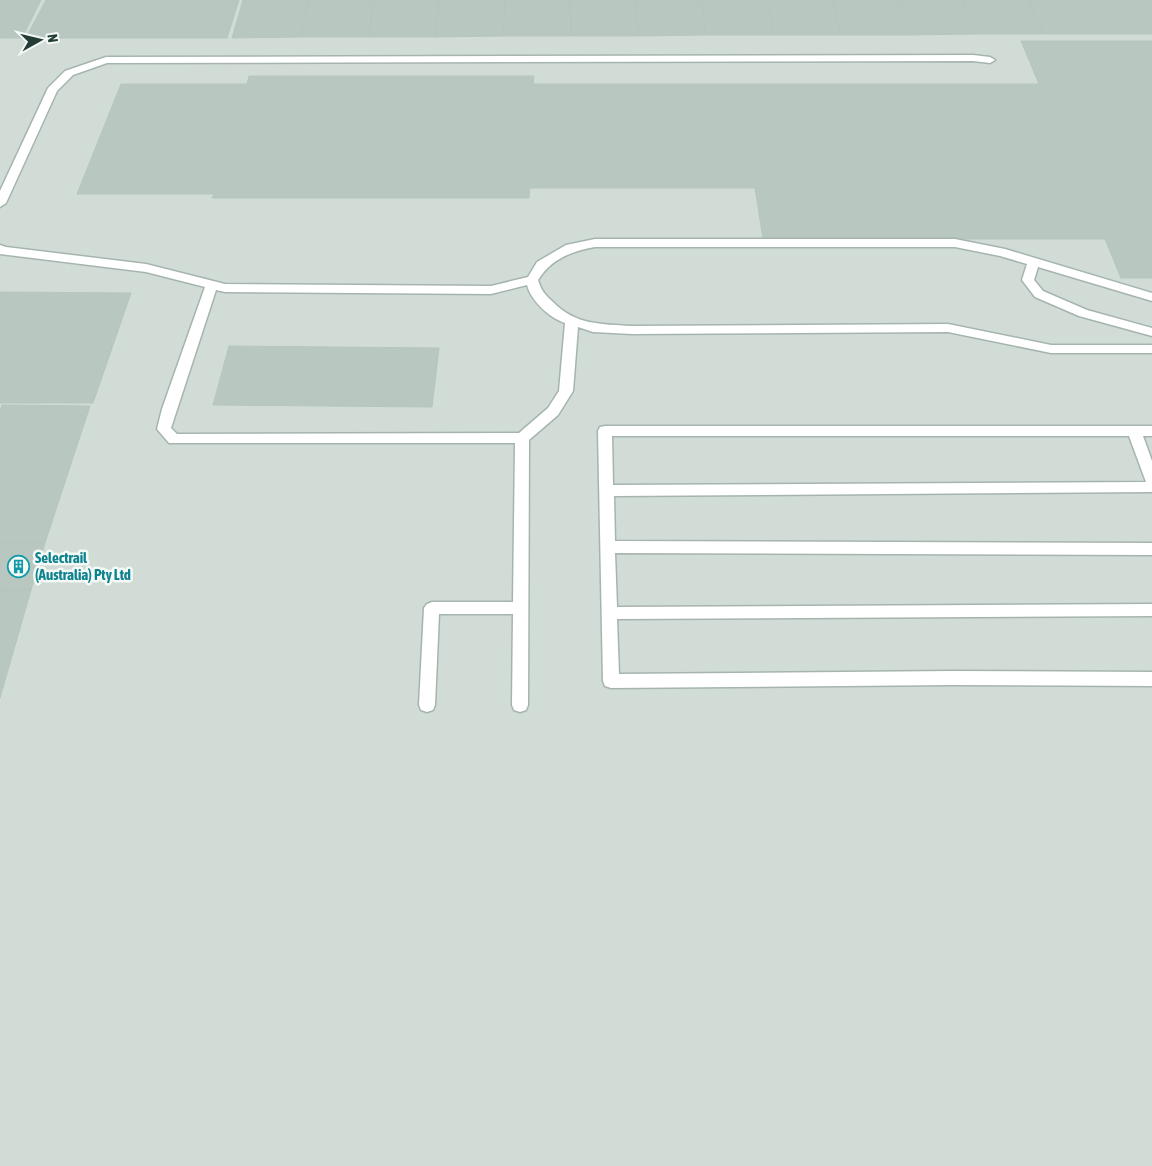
<svg xmlns="http://www.w3.org/2000/svg" width="1152" height="1166" viewBox="0 0 1152 1166" font-family="'Asap Condensed',sans-serif">
	<style>
		.built { fill: #d2dcd7 }
		.building { fill: #b9c7c1; stroke: #b6c5bf }
		.lines { fill: none; stroke-linecap: round; stroke-linejoin: round }
		.minor-casing { stroke: #a6b4af; stroke-width: 3 }
		.minor { fill: #fff; fill-rule: evenodd }
		.labels { text-anchor: middle; stroke-width: 5; stroke-linejoin: round; paint-order: stroke }
		.culture-label { font-size: 15px; font-weight: bold; fill: #0d838f; stroke: #f4f9f6; text-anchor: start }
	</style>
	<rect width="100%" height="100%" fill="#e3ece8"/>
	<path class="built" d="M 0,0 L 1152,0 L 1152,1166 L 0,1166 Z"/>
	<path class="building" d="M 0,0 L 41,0 L 22,38 L 0,38 Z
		M 46,0 L 239,0 L 227,38 L 26,38 Z
		M 243,0 L 309,0 L 300,37 L 232,38 Z
		M 309,0 L 374,0 L 368,37 L 300,37 Z
		M 374,0 L 439,0 L 435,37 L 368,37 Z
		M 439,0 L 505,0 L 503,36 L 435,37 Z
		M 505,0 L 570,0 L 571,36 L 503,36 Z
		M 570,0 L 636,0 L 638,36 L 571,36 Z
		M 636,0 L 701,0 L 706,35 L 638,36 Z
		M 701,0 L 767,0 L 774,35 L 706,35 Z
		M 767,0 L 832,0 L 841,35 L 774,35 Z
		M 832,0 L 897,0 L 909,35 L 841,35 Z
		M 897,0 L 963,0 L 976,34 L 909,35 Z
		M 963,0 L 1028,0 L 1044,34 L 976,34 Z
		M 1028,0 L 1094,0 L 1111,34 L 1044,34 Z
		M 1094,0 L 1152,0 L 1152,34 L 1111,34 Z
		M 1021,41 L 1152,41 L 1152,278 L 1121,278 L 1105,239 L 763,239 L 755,188 L 530,188 L 529,198 L 212,198 L 214,194 L 77,194 L 121,84 L 247,84 L 249,76 L 534,76 L 533,84 L 1039,84 Z
		M 0,292 L 131,293 L 93,403 L 0,403 Z
		M 229,346 L 439,348 L 432,407 L 213,405 Z
		M 2,405 L 90,406 L 45,543 L 0,543 L 0,411 Z
		M 0,543 L 45,543 L 31,590 L 0,591 Z
		M 31,590 L 0,698 L 0,591 Z"/>
	<g class="lines">
		<defs>
			<path id="minor" d="M 973,55 L 990,57 L 995,60 L 990,63 L 973,61 L 107,63 L 73,75 L 57,91 L 6,203 L 0,207 L 0,191 L 48,88 L 65,71 L 106,57 Z
				M 595,239 L 955,239 L 1005,249 L 1152,293 L 1152,301 L 1038,267 L 1034,280 L 1043,291 L 1087,310 L 1152,328 L 1152,336 L 1079,316 L 1035,297 L 1022,280 L 1027,264 L 1000,256 L 955,247 L 595,247 C 572,251 551,259 538,280 C 541,290 545,295 553,302 C 575,325 601,324 632,326 L 948,324 L 1051,345 L 1152,345 L 1152,353 L 1051,353 L 948,332 L 632,334 L 593,332 L 578,327 L 573,391 L 558,415 L 529,440 L 528,705 L 526,710 L 520,712 L 514,710 L 512,705 L 513,614 L 439,614 L 435,705 L 433,710 L 427,712 L 421,710 L 419,705 L 424,608 L 427,604 L 432,602 L 513,602 L 515,443 L 169,443 L 157,429 L 162,409 L 205,287 L 146,272 L 0,254 L 0,245 L 6,247 L 146,264 L 225,284 L 491,286 L 528,277 L 537,262 L 566,245 ZM 527,285 C 531,301 550,318 565,323 L 559,391 L 548,408 L 519,433 L 177,434 L 171,428 L 216,290 L 225,292 L 491,294 Z
				M 605,426 L 1152,426 L 1152,436 L 1143,436 L 1152,461 L 1152,492 L 614,496 L 615,541 L 1152,543 L 1152,555 L 615,553 L 617,607 L 1152,604 L 1152,616 L 617,619 L 619,674 L 952,671 L 1152,672 L 1152,686 L 952,685 L 611,688 L 605,686 L 603,681 L 598,431 L 600,427 ZM 612,436 L 1129,436 L 1146,482 L 613,485 Z"/>
		</defs>
		<use href="#minor" class="minor-casing"/>
		<use href="#minor" class="minor"/>
	</g>
	<defs>
		<symbol id="building-ring" viewBox="-11 -11 22 22"><circle r="9.5" fill="#f4f9f6" stroke="#0f9aa8" stroke-width="1.5"/><path d="M-4-6H4V6H1V3H-1V6H-4ZM-2.5-4.3h1.7v1.8h-1.7ZM.8-4.3h1.7v1.8H.8ZM-2.5-1h1.7V.8h-1.7ZM.8-1h1.7V.8H.8Z" fill="#0f9aa8"/></symbol>
	</defs>
	<g fill-rule="evenodd">
		<use href="#building-ring" x="6" y="554" width="25" height="25"/>
	</g>
	<g class="labels">
		<g class="culture-label">
			<text x="35" y="563">Selectrail<tspan x="35" dy="17">(Australia) Pty Ltd</tspan></text>
		</g>
	</g>
	<g transform="translate(40 40) rotate(82)" stroke="#f4f9f6" stroke-width="4" paint-order="stroke">
	<path d="M0-4L9 19L0 12L-9 19Z" fill="#243c36"/>
	<text y="-8" font-size="14" font-weight="bold" text-anchor="middle" fill="#243c36">N</text>
	</g>
</svg>
